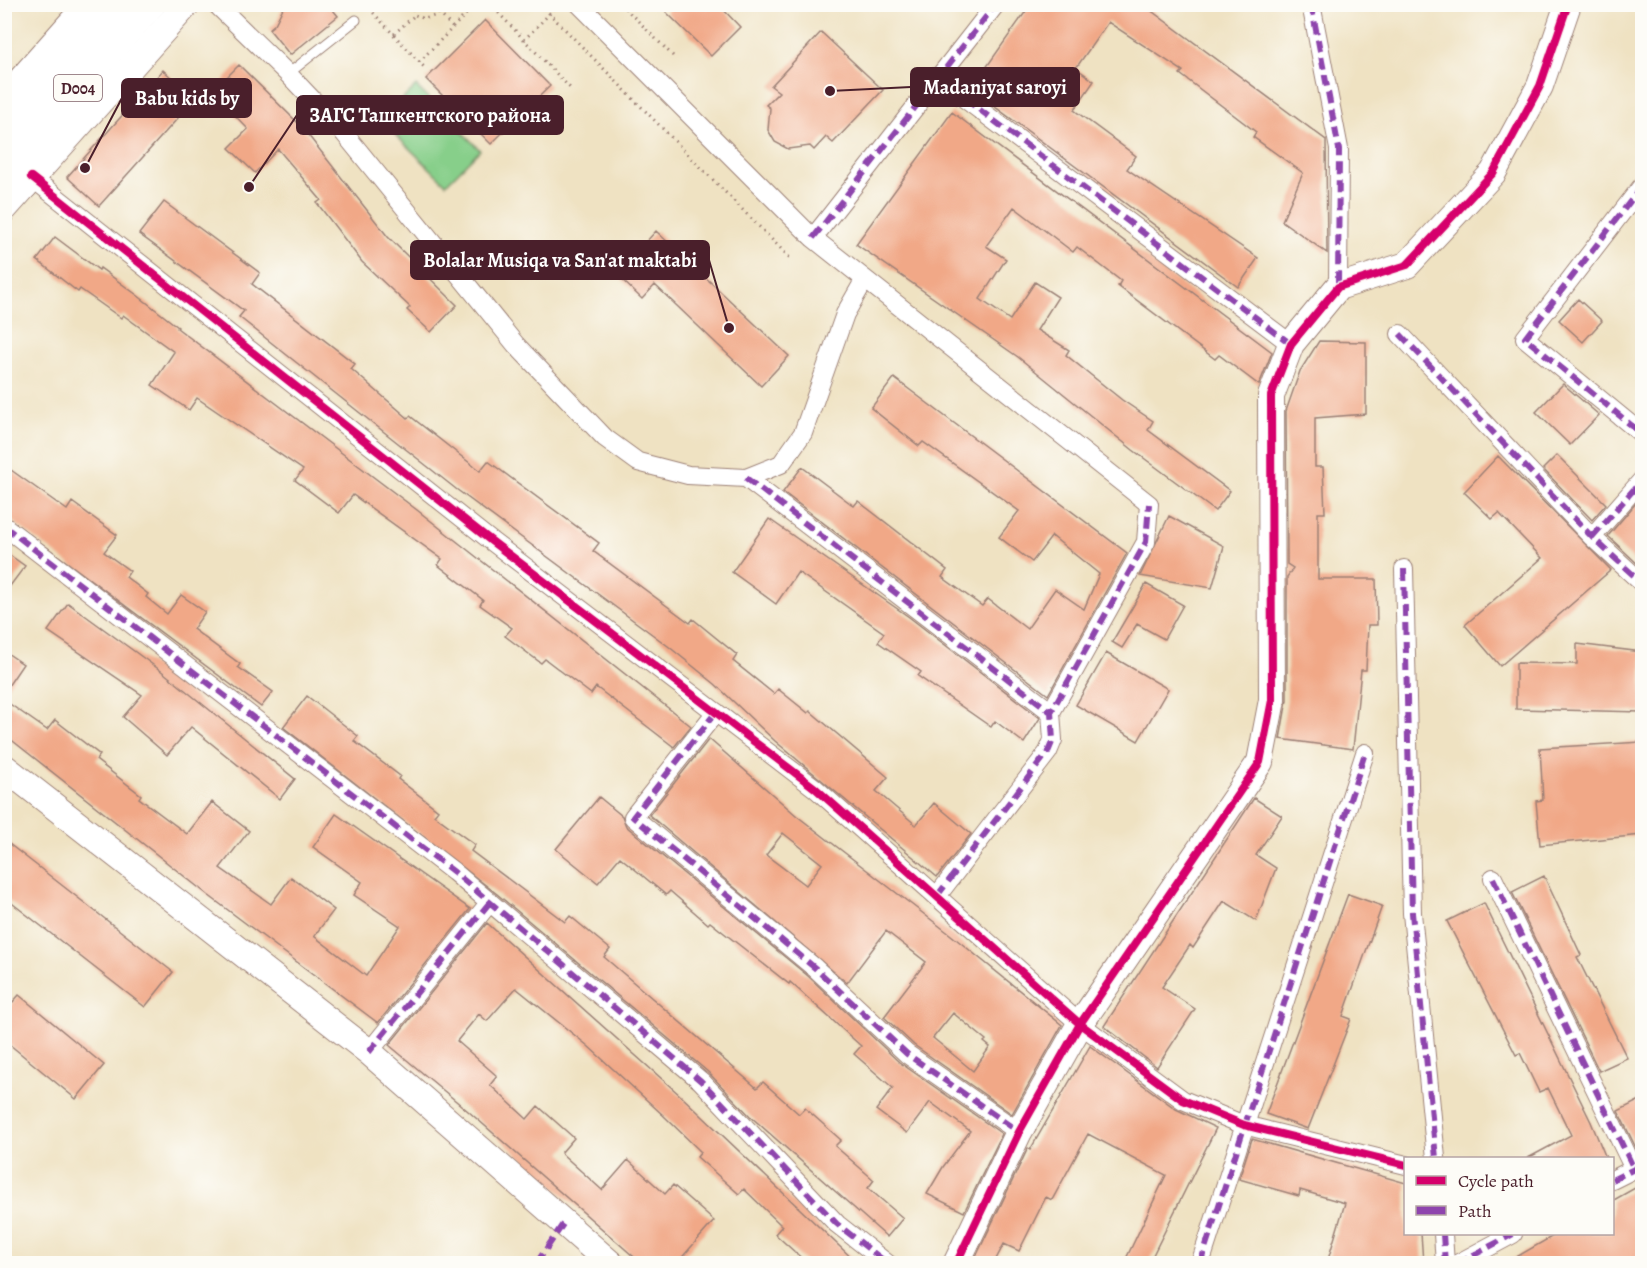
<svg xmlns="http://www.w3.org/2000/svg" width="1647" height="1268" viewBox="0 0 1647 1268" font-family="Alegreya,serif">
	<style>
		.green { fill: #87cf8a; stroke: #68775a; stroke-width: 1.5 }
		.building { fill: #f1a887; fill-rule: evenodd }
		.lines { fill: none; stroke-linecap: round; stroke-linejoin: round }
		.lane-casing { stroke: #9c8076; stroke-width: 11 }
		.street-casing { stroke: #9c8076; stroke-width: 20 }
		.secondary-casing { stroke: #9c8076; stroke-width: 28 }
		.primary-casing { stroke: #9c8076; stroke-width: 29 }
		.path { stroke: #9c8076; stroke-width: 3; stroke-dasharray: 1.5 4.5; stroke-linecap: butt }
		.lane { stroke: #fff; stroke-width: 9 }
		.street { stroke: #fff; stroke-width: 18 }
		.secondary { stroke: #fff; stroke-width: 26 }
		.primary { stroke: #fff; stroke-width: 27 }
		.quiet { stroke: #8e44ad; stroke-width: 6; stroke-dasharray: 12 6; stroke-linecap: butt }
		.cycleway-casing { stroke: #fdfcf7; stroke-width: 11 }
		.cycleway { stroke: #d6006c; stroke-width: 8 }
		.labels { text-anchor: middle; stroke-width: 4.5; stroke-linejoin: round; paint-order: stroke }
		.shield { fill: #fdfcf7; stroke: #806168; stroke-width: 1.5 }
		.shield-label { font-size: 16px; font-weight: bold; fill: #4a1f2b }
		.leader { fill: none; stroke: #4a1f2b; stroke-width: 2 }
		.callout-dot { fill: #4a1f2b; stroke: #fdfcf7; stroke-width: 2 }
		.callout { fill: #4a1f2b; stroke: #4a1f2b; stroke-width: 2 }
		.callout-label { font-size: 20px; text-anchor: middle; font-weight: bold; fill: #fff }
	</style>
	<rect width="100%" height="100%" fill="#fdfcf7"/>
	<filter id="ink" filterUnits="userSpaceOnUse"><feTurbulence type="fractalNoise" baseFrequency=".0167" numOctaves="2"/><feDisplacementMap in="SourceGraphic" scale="12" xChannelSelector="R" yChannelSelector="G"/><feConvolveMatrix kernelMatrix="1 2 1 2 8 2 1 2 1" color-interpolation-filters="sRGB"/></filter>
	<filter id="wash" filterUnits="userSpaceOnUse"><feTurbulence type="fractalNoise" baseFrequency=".008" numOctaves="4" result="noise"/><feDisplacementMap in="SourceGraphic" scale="24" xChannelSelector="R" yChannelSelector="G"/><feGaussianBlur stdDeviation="1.35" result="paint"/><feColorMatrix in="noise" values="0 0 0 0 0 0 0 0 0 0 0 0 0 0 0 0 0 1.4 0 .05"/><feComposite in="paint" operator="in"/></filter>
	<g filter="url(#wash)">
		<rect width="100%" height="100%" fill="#efe2c2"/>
		<path class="green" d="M 416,86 L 480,150 L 446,184 L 381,121 Z"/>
		<g id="blocks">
			<path class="building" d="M 285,4 L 328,4 L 338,16 L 290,55 L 269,29 L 275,24 Z
				M 673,4 L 718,4 L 740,27 L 711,56 L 666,12 Z
				M 1031,4 L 1142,4 L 1326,140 L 1327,253 L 1282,221 L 1303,173 L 1253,137 L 1256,132 L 1180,74 L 1183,71 L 1108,22 L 1076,68 L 1094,81 L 1074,110 L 1136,156 L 1127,169 L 1258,258 L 1238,287 L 971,89 Z
				M 485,20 L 550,86 L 491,144 L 426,79 Z
				M 821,32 L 883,90 L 833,143 L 826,137 L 814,150 L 810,146 L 788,149 L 775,142 L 768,130 L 770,108 L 766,105 L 779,92 L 771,86 Z
				M 239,65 L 301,126 L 388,237 L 457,305 L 431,332 L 407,310 L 410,307 L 362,262 L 317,203 L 321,200 L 278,149 L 255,173 L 229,148 L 248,129 L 212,92 Z
				M 163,70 L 195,99 L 99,206 L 67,177 Z
				M 952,112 L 1272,352 L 1259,385 L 1219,355 L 1215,359 L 1118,286 L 1121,281 L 1077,247 L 1073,252 L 1014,207 L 986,246 L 1006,259 L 980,299 L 1010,320 L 1035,282 L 1058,297 L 1037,330 L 1069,350 L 1066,355 L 1122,400 L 1153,421 L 1148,430 L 1230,491 L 1215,511 L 1133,450 L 1018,357 L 856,244 Z
				M 164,202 L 260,273 L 252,284 L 355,364 L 351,369 L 408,418 L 410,416 L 480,471 L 488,461 L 599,543 L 593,551 L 690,623 L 693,619 L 737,655 L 733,661 L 774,694 L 778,689 L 808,713 L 810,711 L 888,777 L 876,791 L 916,825 L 934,803 L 971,834 L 937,877 L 775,741 L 715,684 L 668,646 L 456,489 L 239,317 L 244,311 L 139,234 Z
				M 656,231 L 789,356 L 761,386 L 655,285 L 642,299 L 616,274 Z
				M 55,237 L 99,270 L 100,268 L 137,295 L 178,327 L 177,328 L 417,510 L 691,726 L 674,747 L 596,687 L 591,694 L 545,659 L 541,663 L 505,636 L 512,628 L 480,605 L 483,600 L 438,565 L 442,559 L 353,495 L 339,513 L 295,480 L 303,470 L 197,398 L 189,410 L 152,385 L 174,352 L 123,315 L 121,318 L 80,289 L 78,292 L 37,260 Z
				M 1578,299 L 1602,321 L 1583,342 L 1559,320 Z
				M 1319,341 L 1366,342 L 1366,414 L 1315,418 L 1315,467 L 1323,467 L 1325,513 L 1318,513 L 1318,579 L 1376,579 L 1377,625 L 1368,625 L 1366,670 L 1361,670 L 1353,749 L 1280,739 L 1287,700 L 1287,577 L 1293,568 L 1287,564 L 1287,558 L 1286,411 L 1300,371 Z
				M 894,378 L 1127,553 L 1048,695 L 783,492 L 802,467 L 854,506 L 858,501 L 947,570 L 942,577 L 982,606 L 988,599 L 1027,629 L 1055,589 L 1084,609 L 1099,574 L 1052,536 L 1032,562 L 999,537 L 1019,511 L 923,442 L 919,446 L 871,408 Z
				M 1563,384 L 1599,415 L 1570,445 L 1536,412 Z
				M 1557,455 L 1606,504 L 1592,520 L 1543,469 Z
				M 1498,456 L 1611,570 L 1500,666 L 1465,625 L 1542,558 L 1499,513 L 1492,519 L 1464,492 Z
				M 4,465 L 67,510 L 72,502 L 117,535 L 104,552 L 130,571 L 126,577 L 148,594 L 146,597 L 167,614 L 181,595 L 205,612 L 193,629 L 240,664 L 238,667 L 273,692 L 261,707 L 4,515 Z
				M 1642,496 L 1642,568 L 1608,536 Z
				M 1169,516 L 1224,546 L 1212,588 L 1140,576 Z
				M 769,519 L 909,617 L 1040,718 L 1024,743 L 995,721 L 991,727 L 918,676 L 921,672 L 878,642 L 884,633 L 798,572 L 776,604 L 732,572 Z
				M 4,551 L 25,566 L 4,594 Z
				M 1146,584 L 1183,605 L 1164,639 L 1137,624 L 1122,648 L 1112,642 Z
				M 68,603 L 164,673 L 295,779 L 280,799 L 191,727 L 167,755 L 123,717 L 142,695 L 48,631 Z
				M 1577,644 L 1642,652 L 1642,712 L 1516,709 L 1516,663 L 1577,664 Z
				M 4,651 L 23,664 L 4,692 Z
				M 1106,653 L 1168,689 L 1138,741 L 1076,705 Z
				M 307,696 L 358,736 L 354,741 L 400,776 L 398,779 L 438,810 L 434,815 L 475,845 L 471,851 L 565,922 L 570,916 L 610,949 L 604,957 L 757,1088 L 763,1082 L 799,1114 L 805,1108 L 841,1140 L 835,1146 L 874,1180 L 868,1188 L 903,1218 L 887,1237 L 750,1116 L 708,1072 L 497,894 L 283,727 Z
				M 4,700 L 47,730 L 55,720 L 100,755 L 96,760 L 141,795 L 139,798 L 187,834 L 212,802 L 249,831 L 220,868 L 271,904 L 291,877 L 334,910 L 314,936 L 366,976 L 400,926 L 354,895 L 362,882 L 313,847 L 336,814 L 470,909 L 378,1023 L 208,895 L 4,734 Z
				M 709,739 L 797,816 L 951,935 L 1062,1025 L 1012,1114 L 914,1045 L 884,1017 L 926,962 L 886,931 L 847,983 L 649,815 ZM 783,833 L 822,864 L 806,885 L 766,855 ZM 953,1013 L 986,1040 L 984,1042 L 990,1047 L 973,1071 L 933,1038 Z
				M 1642,742 L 1642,835 L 1540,845 L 1536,801 L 1543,800 L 1540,748 Z
				M 599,797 L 622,816 L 626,826 L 808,976 L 899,1062 L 1002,1134 L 964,1212 L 927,1194 L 943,1167 L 970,1131 L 930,1102 L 907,1133 L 876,1110 L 893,1088 L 854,1054 L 861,1046 L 790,982 L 789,984 L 710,922 L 708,924 L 670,891 L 666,895 L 620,857 L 598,883 L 556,849 Z
				M 1254,798 L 1282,816 L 1256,855 L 1276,868 L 1256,921 L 1224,901 L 1193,948 L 1190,945 L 1162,987 L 1195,1009 L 1157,1067 L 1104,1026 Z
				M 4,840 L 173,972 L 145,1007 L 4,897 Z
				M 1544,876 L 1581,955 L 1577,957 L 1627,1058 L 1599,1071 L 1512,892 Z
				M 1348,894 L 1382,906 L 1343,1016 L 1351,1019 L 1308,1129 L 1266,1114 Z
				M 1484,903 L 1591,1122 L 1606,1158 L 1528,1158 L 1571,1135 L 1548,1088 L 1539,1092 L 1520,1053 L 1516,1055 L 1447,921 Z
				M 487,923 L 681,1096 L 857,1263 L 807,1263 L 775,1234 L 782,1226 L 744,1189 L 739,1194 L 697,1157 L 701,1152 L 663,1115 L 588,1046 L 516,988 L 487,1021 L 479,1014 L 457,1041 L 497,1076 L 490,1085 L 527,1119 L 538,1106 L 574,1138 L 561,1153 L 602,1190 L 628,1160 L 665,1194 L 673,1185 L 714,1221 L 677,1263 L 641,1263 L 468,1111 L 389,1045 Z
				M 19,995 L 104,1065 L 76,1099 L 4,1040 L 4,1012 Z
				M 1090,1046 L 1176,1109 L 1216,1128 L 1149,1263 L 1124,1263 L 1166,1175 L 1088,1134 L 1052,1200 L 1046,1197 L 1019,1251 L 1004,1244 L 994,1263 L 973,1263 L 1028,1148 L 1030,1150 Z
				M 1642,1099 L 1642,1154 L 1639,1154 L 1618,1111 Z
				M 1252,1139 L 1406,1183 L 1406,1233 L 1421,1233 L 1423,1263 L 1327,1263 L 1345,1203 L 1300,1190 L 1299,1196 L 1239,1179 Z
				M 1642,1184 L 1642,1263 L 1506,1263 L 1558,1233 L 1612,1233 L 1612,1201 Z"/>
		</g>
	</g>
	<g filter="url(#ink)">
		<use href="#blocks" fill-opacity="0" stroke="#9c8076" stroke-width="1.5"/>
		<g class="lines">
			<defs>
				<path id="lane" d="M 288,74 L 356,20"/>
				<path id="street" d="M 216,4 L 288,74 L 344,133 L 516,345 L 605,438 L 638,462 L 688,475 L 746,478 L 781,464 L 803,433 L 845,314 L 865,279
					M 579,4 L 813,238 L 1149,504 L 1146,542 L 1051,712 L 1053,740 L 1048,752 L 937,896
					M 1311,4 L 1339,149 L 1338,287
					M 936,77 L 1291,344
					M 31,177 L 490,540 L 815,788 L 1080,1024 L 1183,1100 L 1244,1125 L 1406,1165
					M 1642,186 L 1525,338 L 1642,434
					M 813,238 L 996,4
					M 1400,334 L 1592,537 L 1642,583
					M 746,478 L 1051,712
					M 4,526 L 454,872 L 701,1081 L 837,1224 L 888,1264
					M 1592,537 L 1642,480
					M 1404,569 L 1412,913 L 1436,1158
					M 716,712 L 633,817 L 815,968 L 907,1054 L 1019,1132
					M 1493,878 L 1634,1169
					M 369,1052 L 490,902
					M 1612,1180 L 1642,1165
					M 1443,1234 L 1445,1264
					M 1200,1264 L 1365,753
					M 1457,1264 L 1513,1234"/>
				<path id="secondary" d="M 4,99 L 88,4
					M 4,209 L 187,4
					M 4,767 L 369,1052 L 611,1264
					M 956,1264 L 1019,1132 L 1080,1024 L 1260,762 L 1272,700 L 1271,396 L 1291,344 L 1338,287 L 1407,265 L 1493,173 L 1540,86 L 1568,4"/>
				<path id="primary" d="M 4,138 L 121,4
					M 4,171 L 152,4
					M 4,189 L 25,185"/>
			</defs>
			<use href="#lane" class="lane-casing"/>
			<use href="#street" class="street-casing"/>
			<use href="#secondary" class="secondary-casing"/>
			<use href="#primary" class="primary-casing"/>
			<path class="path" d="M 365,4 L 425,68
				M 404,4 L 409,12 L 411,9
				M 411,4 L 415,15 L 425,19 L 437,15 L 444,4
				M 490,4 L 571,89
				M 540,4 L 791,259
				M 621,4 L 674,57
				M 439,13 L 453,28
				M 394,34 L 415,15
				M 524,40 L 559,4
				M 419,62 L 476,4"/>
			<use href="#lane" class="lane"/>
			<use href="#street" class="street"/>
			<use href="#secondary" class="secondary"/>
			<use href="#primary" class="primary"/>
			<path class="quiet" d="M 1311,4 L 1339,149 L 1338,287
				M 936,77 L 1291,344
				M 1642,186 L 1525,338 L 1642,434
				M 813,238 L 996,4
				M 1400,334 L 1592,537 L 1642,583
				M 746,478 L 1051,712
				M 4,526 L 454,872 L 701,1081 L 837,1224 L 888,1264
				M 1592,537 L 1642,480
				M 1404,569 L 1412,913 L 1436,1158
				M 716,712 L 633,817 L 815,968 L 907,1054 L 1019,1132
				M 1493,878 L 1634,1169
				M 937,896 L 1048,752 L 1053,740 L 1051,712 L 1146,542 L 1149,504
				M 369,1052 L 490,902
				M 1612,1180 L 1642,1165
				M 1443,1234 L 1445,1264
				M 536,1264 L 565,1221
				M 1200,1264 L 1365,753
				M 1457,1264 L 1513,1234"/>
			<defs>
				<path id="cycleway" d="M 31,177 L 490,540 L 815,788 L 1080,1024 L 1183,1100 L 1244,1125 L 1406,1165
					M 956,1264 L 1019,1132 L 1080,1024 L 1260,762 L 1272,700 L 1271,396 L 1291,344 L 1338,287 L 1407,265 L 1493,173 L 1540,86 L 1568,4"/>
			</defs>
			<use href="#cycleway" class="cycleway-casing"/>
			<use href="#cycleway" class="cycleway"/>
		</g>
	</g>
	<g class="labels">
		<rect class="shield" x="54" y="75" width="48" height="26" rx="4.5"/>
		<g class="shield-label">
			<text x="78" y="94">D004</text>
		</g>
	</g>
	<path class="leader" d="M830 91L911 87M85 168L122 98M249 187L297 115M729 328L709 260"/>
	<g class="callout-dot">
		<circle cx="830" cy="91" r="6"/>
		<circle cx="85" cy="168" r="6"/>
		<circle cx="249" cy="187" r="6"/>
		<circle cx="729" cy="328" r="6"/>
	</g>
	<g class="callout">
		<rect x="911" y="68" width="168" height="38" rx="6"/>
		<rect x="122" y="79" width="129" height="38" rx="6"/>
		<rect x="297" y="96" width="266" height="38" rx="6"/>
		<rect x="411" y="241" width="298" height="38" rx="6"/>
	</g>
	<g class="callout-label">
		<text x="995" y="94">Madaniyat saroyi</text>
		<text x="187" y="105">Babu kids by</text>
		<text x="430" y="122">ЗАГС Ташкентского района</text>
		<text x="560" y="267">Bolalar Musiqa va San'at maktabi</text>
	</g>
	<rect width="1647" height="1268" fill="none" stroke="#fdfcf7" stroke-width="24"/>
	<rect x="1404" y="1157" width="210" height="78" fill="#fdfcf7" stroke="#b5a4a5" stroke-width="1.5"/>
	<rect x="1416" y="1176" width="30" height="9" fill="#d6006c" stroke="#b5a4a5" stroke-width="1.5"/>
	<text x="1458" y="1187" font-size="18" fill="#4a1f2b">Cycle path</text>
	<rect x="1416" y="1206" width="30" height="9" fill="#8e44ad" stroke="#b5a4a5" stroke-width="1.5"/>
	<text x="1458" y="1217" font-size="18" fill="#4a1f2b">Path</text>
</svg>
